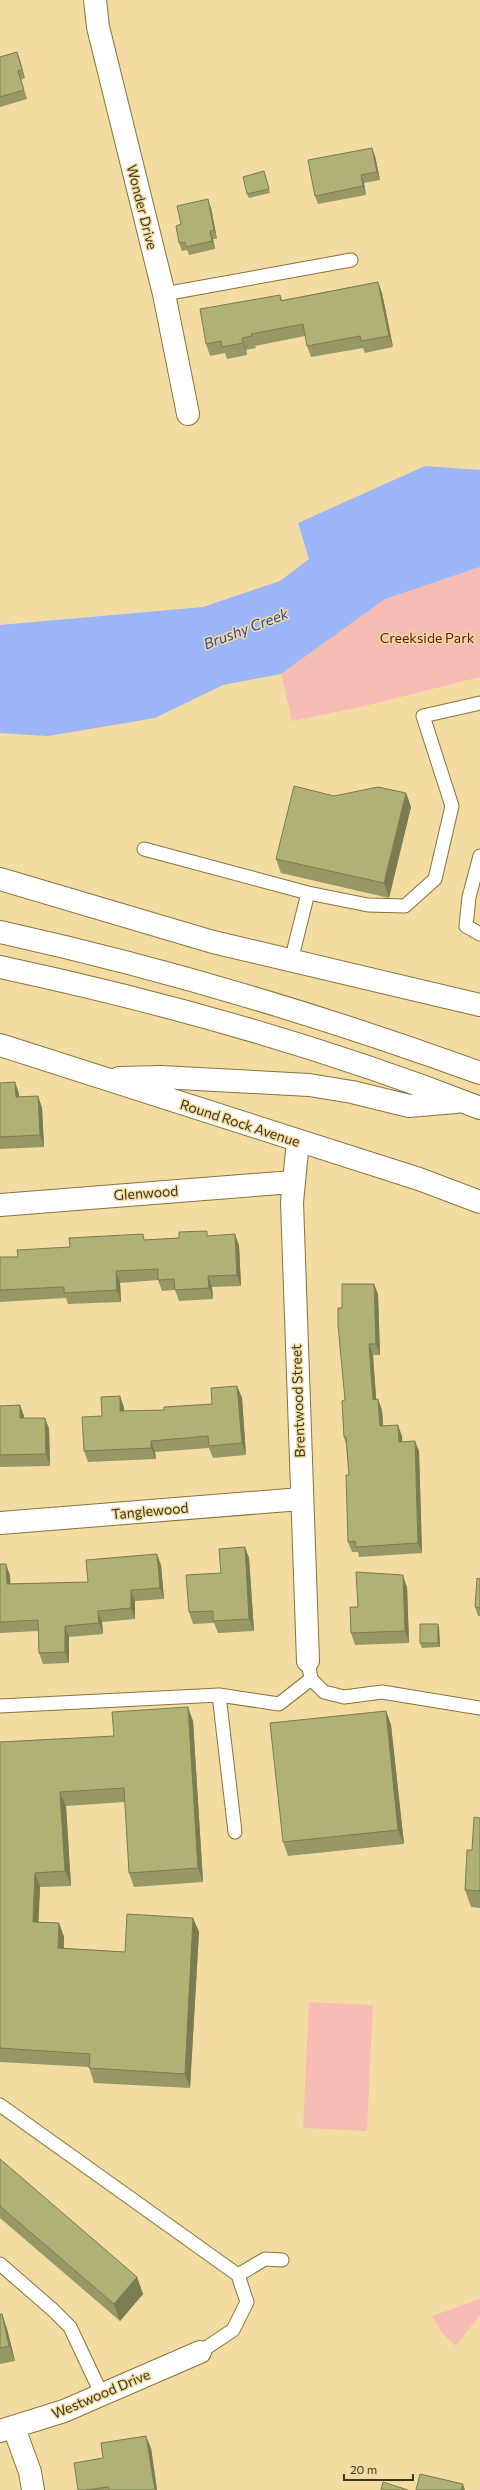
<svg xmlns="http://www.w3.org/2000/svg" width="480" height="2490" viewBox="0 0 480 2490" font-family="Commissioner,sans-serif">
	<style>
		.green { fill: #f7bdb5 }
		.water { fill: #9db6f9 }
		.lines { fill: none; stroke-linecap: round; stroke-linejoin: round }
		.service-casing { stroke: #89733b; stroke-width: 15 }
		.minor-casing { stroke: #89733b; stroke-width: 24 }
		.secondary-casing { stroke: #89733b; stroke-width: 24 }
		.service { stroke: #fff; stroke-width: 13 }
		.minor { stroke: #fff; stroke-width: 22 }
		.secondary { stroke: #fff; stroke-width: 22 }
		.wall { fill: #979865 }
		.shaded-wall { fill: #7b7c52 }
		.building { fill: #b0b175; stroke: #7b7c52 }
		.labels { text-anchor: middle; stroke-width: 3; stroke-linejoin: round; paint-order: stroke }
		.street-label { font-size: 14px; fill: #3e351d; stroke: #f3dca1 }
		.park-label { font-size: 14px; fill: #6a0f0b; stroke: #f3dca1 }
		.water-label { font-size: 15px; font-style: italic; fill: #2f46a5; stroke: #f3dca1 }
	</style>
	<rect width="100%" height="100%" fill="#f3dca1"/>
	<path class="green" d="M 480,567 L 480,677 L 361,707 L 292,721 L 281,674 L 385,599 Z
		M 309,2002 L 373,2005 L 367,2131 L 303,2128 Z
		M 480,2299 L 480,2315 L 456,2346 L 442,2333 L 432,2316 Z"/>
	<path class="water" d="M 425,466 L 480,470 L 480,567 L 385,599 L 281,674 L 223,685 L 155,718 L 48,736 L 0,733 L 0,625 L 203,607 L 280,581 L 309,559 L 298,523 Z"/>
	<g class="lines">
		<defs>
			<path id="service" d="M 164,294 L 351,260
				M 144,849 L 308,893 L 291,961
				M 480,856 L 469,897 L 466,926 L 480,934
				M 308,893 L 368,905 L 405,906 L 435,879 L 452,806 L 423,716 L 480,703
				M 308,1661 L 311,1679 L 324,1692 L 344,1697 L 382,1692 L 480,1708
				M 219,1695 L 279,1704 L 311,1679
				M 0,1706 L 219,1695 L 235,1832
				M 0,2105 L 238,2275 L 247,2302 L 233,2330 L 200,2352
				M 0,2264 L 53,2310 L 70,2327 L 102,2395
				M 238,2275 L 265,2259 L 282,2260"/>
			<path id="minor" d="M 95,0 L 98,27 L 164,294 L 188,414
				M 298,1141 L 292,1202 L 308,1661
				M 0,1205 L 293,1182
				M 0,1523 L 301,1499
				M 14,2428 L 30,2472 L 33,2490
				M 0,2431 L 64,2411 L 200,2352"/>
			<path id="secondary" d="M 0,879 L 213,942 L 480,1005
				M 0,932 C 163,968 323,1016 480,1073
				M 0,967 C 164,1002 324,1047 480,1108
				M 0,1045 L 419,1179 L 480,1202
				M 119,1078 L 161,1077 L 309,1085 L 352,1092 L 409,1106 L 456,1102"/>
		</defs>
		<use href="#service" class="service-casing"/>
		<use href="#minor" class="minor-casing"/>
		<use href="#secondary" class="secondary-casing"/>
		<use href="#service" class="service"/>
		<use href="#minor" class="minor"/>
		<use href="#secondary" class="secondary"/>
	</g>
	<path class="wall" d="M 17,52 L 25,78 L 21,80 L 27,99 L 0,107 L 0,57 Z
		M 375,156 L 380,180 L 364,183 L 366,195 L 318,204 L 315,196 Z
		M 266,176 L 270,193 L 249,198 L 247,194 Z
		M 211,208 L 217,239 L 213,239 L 215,249 L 189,255 L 187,250 L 182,251 L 179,243 L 181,224 Z
		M 378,282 L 382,293 L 393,347 L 365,353 L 363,348 L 311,357 L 307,346 L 305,336 L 255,346 L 256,348 L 246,350 L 247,355 L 227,359 L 225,353 L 210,356 L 206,344 L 280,295 L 282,300 Z
		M 406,793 L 411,807 L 389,898 L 281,873 L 276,859 Z
		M 15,1082 L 19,1094 L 19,1097 L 38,1096 L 42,1108 L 44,1147 L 0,1149 L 0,1083 Z
		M 209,1236 L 239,1245 L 241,1286 L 212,1287 L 213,1299 L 179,1301 L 175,1290 L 162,1291 L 158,1280 L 120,1283 L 121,1302 L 68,1304 L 66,1298 L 0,1302 L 0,1257 L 18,1257 L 70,1247 L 145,1240 Z
		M 378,1294 L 380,1355 L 373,1355 L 376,1400 L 382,1410 L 383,1426 L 402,1436 L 402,1442 L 419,1451 L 422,1553 L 359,1557 L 358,1552 L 352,1552 L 348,1542 L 349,1475 L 346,1444 L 344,1437 L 345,1400 L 342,1308 Z
		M 237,1386 L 242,1398 L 246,1455 L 213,1458 L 209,1448 L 155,1452 L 156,1459 L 88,1462 L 84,1451 L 102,1416 L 120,1396 L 124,1408 L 124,1411 L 164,1410 L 212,1404 Z
		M 20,1405 L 24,1418 L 45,1418 L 49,1429 L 50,1466 L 0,1467 L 0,1406 Z
		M 245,1547 L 249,1558 L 254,1631 L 218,1633 L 214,1623 L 193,1624 L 189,1612 L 221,1573 Z
		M 0,1564 L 10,1575 L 10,1584 L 88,1582 L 161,1565 L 164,1599 L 135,1601 L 135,1619 L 102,1622 L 103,1634 L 69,1637 L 69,1663 L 43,1664 L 39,1653 L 38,1631 L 0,1633 Z
		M 480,1579 L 480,1616 L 478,1616 L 475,1607 Z
		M 407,1587 L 409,1643 L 355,1645 L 351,1633 L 358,1607 Z
		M 439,1628 L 440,1647 L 422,1648 L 420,1643 Z
		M 386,1711 L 391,1725 L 404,1844 L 288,1856 L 283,1842 Z
		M 193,1721 L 203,1882 L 134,1887 L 129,1873 L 125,1802 L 66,1806 L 71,1886 L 40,1887 L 38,1922 L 59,1923 L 64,1937 L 64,1948 L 125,1952 L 193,1918 L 199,1932 L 190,2088 L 94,2083 L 89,2067 L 0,2062 L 0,1742 L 114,1736 Z
		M 480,1818 L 480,1908 L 471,1907 L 465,1890 L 472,1850 Z
		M 0,2159 L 137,2277 L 143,2294 L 120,2321 L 0,2218 Z
		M 0,2314 L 2,2314 L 7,2329 L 15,2361 L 0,2364 Z
		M 151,2448 L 157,2490 L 78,2490 L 103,2458 Z"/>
	<path class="shaded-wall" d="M 17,52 L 20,60 L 25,78 L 22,70 Z
		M 372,148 L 375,156 L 380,180 L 377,172 Z
		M 361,175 L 364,183 L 366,195 L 363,186 Z
		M 208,199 L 211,208 L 217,239 L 214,230 Z
		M 210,231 L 213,239 L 215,249 L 212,241 Z
		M 378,282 L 382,293 L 393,347 L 389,336 Z
		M 242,338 L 246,350 L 247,355 L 243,343 Z
		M 406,793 L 411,807 L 389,898 L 384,883 Z
		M 15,1082 L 19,1094 L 20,1109 L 16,1097 Z
		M 38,1096 L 42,1108 L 44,1147 L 40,1135 Z
		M 235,1234 L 239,1245 L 241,1286 L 237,1275 Z
		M 116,1271 L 120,1283 L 121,1302 L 117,1290 Z
		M 208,1276 L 212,1287 L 213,1299 L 209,1288 Z
		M 374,1284 L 378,1294 L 380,1355 L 376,1344 Z
		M 369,1344 L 373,1355 L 377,1410 L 373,1400 Z
		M 237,1386 L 242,1398 L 246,1455 L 242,1443 Z
		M 120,1396 L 124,1408 L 125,1423 L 120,1411 Z
		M 378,1399 L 382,1410 L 384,1437 L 380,1426 Z
		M 20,1405 L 24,1416 L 25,1430 L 20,1418 Z
		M 45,1418 L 49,1429 L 50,1466 L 46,1454 Z
		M 398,1425 L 402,1436 L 403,1453 L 399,1442 Z
		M 151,1441 L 155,1452 L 156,1459 L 151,1448 Z
		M 415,1441 L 419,1451 L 422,1553 L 418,1543 Z
		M 245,1547 L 249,1558 L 254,1631 L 249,1619 Z
		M 157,1554 L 161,1565 L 164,1599 L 160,1588 Z
		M 6,1564 L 10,1575 L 11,1595 L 7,1584 Z
		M 403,1575 L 407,1587 L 409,1643 L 405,1631 Z
		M 131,1590 L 135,1601 L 135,1619 L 131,1608 Z
		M 98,1611 L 102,1622 L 103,1634 L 99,1623 Z
		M 438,1624 L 439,1628 L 440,1647 L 438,1643 Z
		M 65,1626 L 69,1637 L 69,1663 L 65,1652 Z
		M 188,1707 L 193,1721 L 203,1882 L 198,1868 Z
		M 386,1711 L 391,1725 L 404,1844 L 398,1830 Z
		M 60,1792 L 66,1806 L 71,1886 L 65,1871 Z
		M 35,1873 L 40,1887 L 38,1936 L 33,1922 Z
		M 193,1918 L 199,1932 L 190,2088 L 185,2074 Z
		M 59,1923 L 64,1937 L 63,1962 L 58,1948 Z
		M 137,2277 L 143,2294 L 120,2321 L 114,2304 Z
		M 2,2314 L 7,2329 L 15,2361 L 9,2346 Z
		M 146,2436 L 151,2448 L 157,2490 L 155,2490 Z
		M 463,2484 L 465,2490 L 461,2490 Z"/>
	<path class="building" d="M 17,52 L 22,70 L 18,71 L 24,90 L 0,97 L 0,57 Z
		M 372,148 L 377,172 L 361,175 L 363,186 L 315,196 L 308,160 Z
		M 264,171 L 269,189 L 247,194 L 243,177 Z
		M 208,199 L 214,230 L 210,231 L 212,241 L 186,247 L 185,242 L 179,243 L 176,226 L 181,224 L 177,206 Z
		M 378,282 L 389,336 L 361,341 L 360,336 L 307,346 L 303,324 L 251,334 L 252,336 L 242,338 L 243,343 L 222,347 L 221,341 L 206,344 L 200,309 L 280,295 L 281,301 Z
		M 294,786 L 334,796 L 378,787 L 406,793 L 384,883 L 276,859 Z
		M 15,1082 L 16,1097 L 38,1096 L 40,1135 L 0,1137 L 0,1083 Z
		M 207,1231 L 207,1236 L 235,1234 L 237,1275 L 208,1276 L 209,1288 L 175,1290 L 174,1279 L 158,1280 L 158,1269 L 116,1271 L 117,1290 L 64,1293 L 64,1287 L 0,1290 L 0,1257 L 18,1257 L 17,1250 L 70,1247 L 69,1238 L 143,1234 L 144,1240 L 179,1238 L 179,1232 Z
		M 342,1284 L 374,1284 L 376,1344 L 369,1344 L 373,1400 L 378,1399 L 380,1426 L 398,1425 L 399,1442 L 415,1441 L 418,1543 L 356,1547 L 355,1541 L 348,1542 L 346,1475 L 349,1475 L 346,1437 L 344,1437 L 342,1401 L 345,1400 L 338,1325 L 338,1308 L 342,1308 Z
		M 237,1386 L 242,1443 L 209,1446 L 208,1436 L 151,1441 L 151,1448 L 84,1451 L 82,1417 L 102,1416 L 101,1397 L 120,1396 L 120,1411 L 164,1410 L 164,1407 L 212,1404 L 211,1388 Z
		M 20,1405 L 20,1418 L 45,1418 L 46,1454 L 0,1455 L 0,1406 Z
		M 245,1547 L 249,1619 L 213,1621 L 213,1611 L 189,1612 L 186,1575 L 221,1573 L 219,1549 Z
		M 157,1554 L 160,1588 L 131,1590 L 131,1608 L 98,1611 L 99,1623 L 65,1626 L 65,1652 L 39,1653 L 38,1620 L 0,1622 L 0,1564 L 6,1564 L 7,1584 L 88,1582 L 86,1560 Z
		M 356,1572 L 403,1575 L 405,1631 L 351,1633 L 350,1607 L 358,1607 Z
		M 477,1578 L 480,1579 L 480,1608 L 475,1607 Z
		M 420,1624 L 438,1624 L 438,1643 L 420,1643 Z
		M 188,1707 L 198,1868 L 129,1873 L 124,1788 L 60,1792 L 65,1871 L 35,1873 L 33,1922 L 59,1923 L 58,1948 L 125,1952 L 127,1914 L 193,1918 L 185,2074 L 89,2068 L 90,2054 L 0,2048 L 0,1742 L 114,1736 L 112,1712 Z
		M 386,1711 L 398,1830 L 283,1842 L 270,1723 Z
		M 474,1817 L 480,1818 L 480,1891 L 465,1890 L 467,1850 L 472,1850 Z
		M 0,2159 L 137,2277 L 114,2304 L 0,2206 Z
		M 0,2314 L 2,2314 L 9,2346 L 0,2348 Z
		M 146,2436 L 155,2490 L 109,2490 L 108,2487 L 85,2490 L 78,2490 L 74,2463 L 103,2458 L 101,2443 Z
		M 420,2474 L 463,2484 L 461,2490 L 416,2490 Z
		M 383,2482 L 408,2490 L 381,2490 Z"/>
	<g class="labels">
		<g class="street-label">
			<text transform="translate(142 207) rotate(76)" y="5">Wonder Drive</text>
			<text transform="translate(240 1123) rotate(18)" y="5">Round Rock Avenue</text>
			<text transform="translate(146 1193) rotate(-4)" y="5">Glenwood</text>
			<text transform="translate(298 1401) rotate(-92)" y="5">Brentwood Street</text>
			<text transform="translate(150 1511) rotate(-5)" y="5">Tanglewood</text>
			<text transform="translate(101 2394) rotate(-23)" y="5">Westwood Drive</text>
		</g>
		<g class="park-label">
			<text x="427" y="643">Creekside Park</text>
		</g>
		<g class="water-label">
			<text transform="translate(246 629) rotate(-21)" y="5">Brushy Creek</text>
		</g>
	</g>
	<path d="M344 2474v6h69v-6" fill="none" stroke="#3e351d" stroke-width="2"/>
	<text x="350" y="2474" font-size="12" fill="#3e351d" stroke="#f3dca1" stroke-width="3" paint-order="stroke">20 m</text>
</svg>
